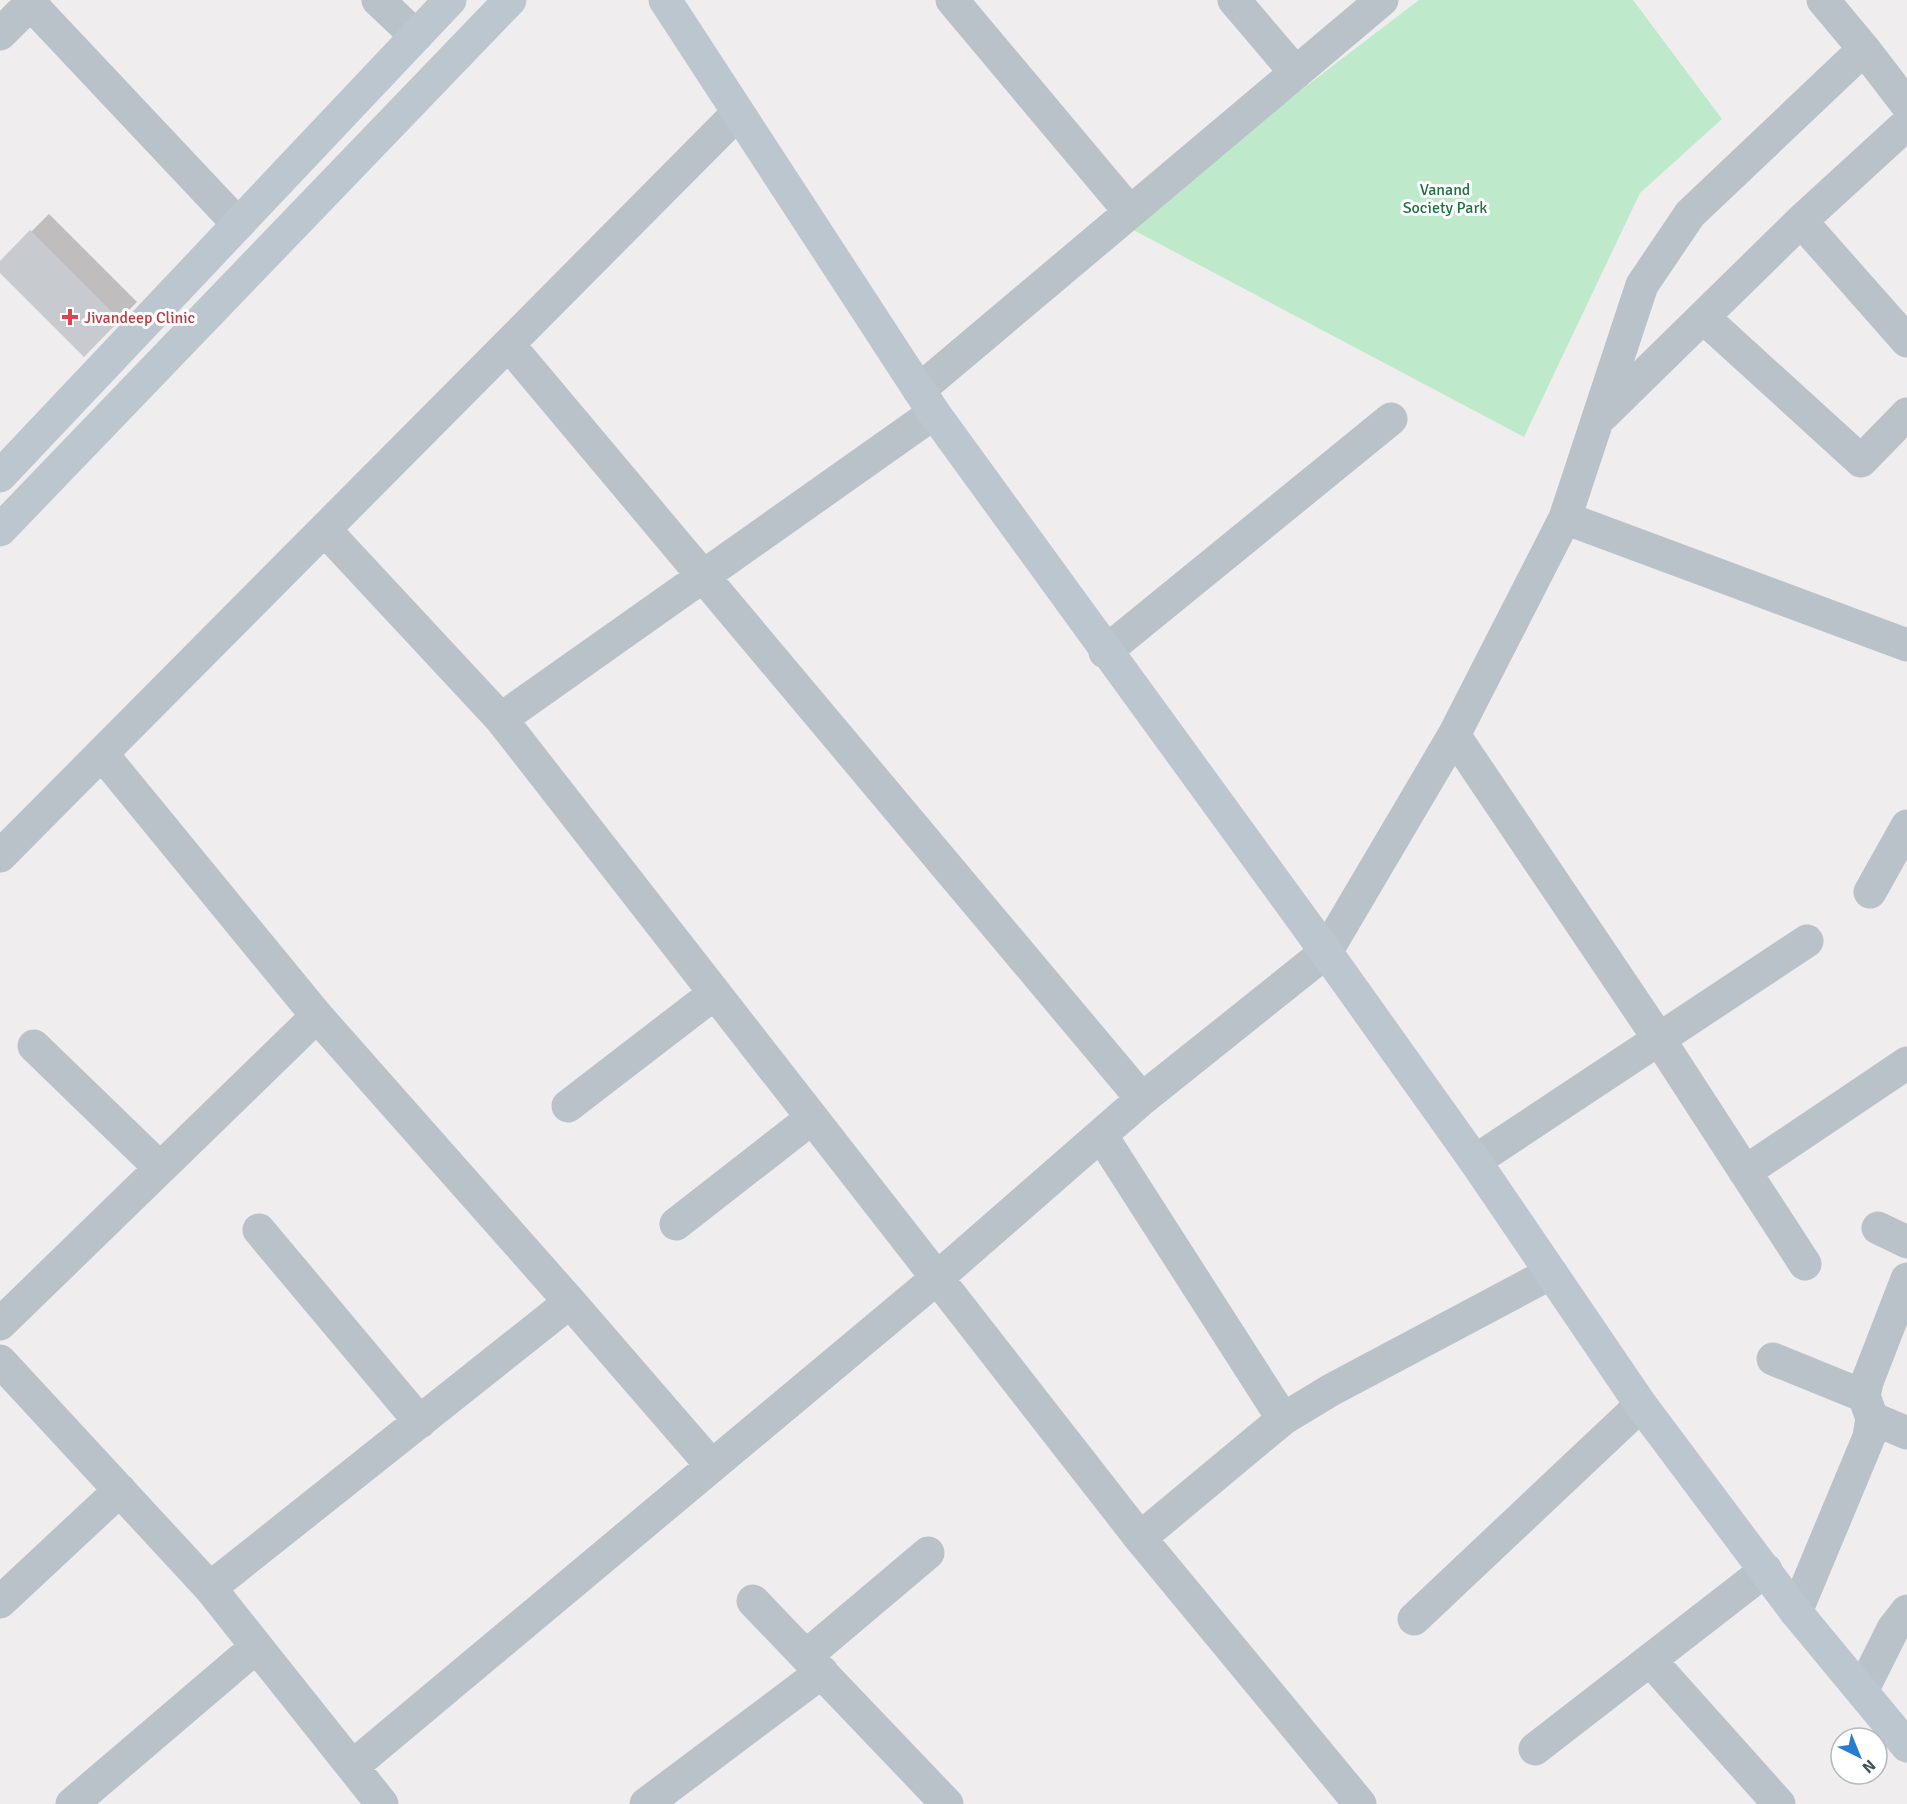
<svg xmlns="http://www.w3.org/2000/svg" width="1907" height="1804" viewBox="0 0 1907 1804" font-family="Signika,sans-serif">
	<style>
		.green { fill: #beeacb }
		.shadow { fill: #0003 }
		.building { fill: #c7cacf }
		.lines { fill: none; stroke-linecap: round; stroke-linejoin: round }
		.street { stroke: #b9c2c8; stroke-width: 33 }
		.secondary { stroke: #bbc6cf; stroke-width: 33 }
		.health-dot { fill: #e0444e; stroke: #fff; stroke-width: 2 }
		.labels { text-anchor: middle; stroke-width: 6; stroke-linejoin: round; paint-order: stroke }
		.park-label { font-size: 16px; fill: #1e7342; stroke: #fff }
		.health-label { font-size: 16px; fill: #be3a42; stroke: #fff; text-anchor: start }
	</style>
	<rect width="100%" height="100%" fill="#efeded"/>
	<path class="green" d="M 1419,0 L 1633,0 L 1722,119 L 1640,193 L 1524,437 L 1124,225 Z"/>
	<path class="shadow" d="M 49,214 L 137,302 L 84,355 L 0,271 L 0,263 Z"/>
	<path class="building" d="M 30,230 L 120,320 L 84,357 L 0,273 L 0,261 Z"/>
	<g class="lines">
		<path class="street" d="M 27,0 L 238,224
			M 378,0 L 416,36
			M 952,0 L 1130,212
			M 1234,0 L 1296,73
			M 0,34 L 34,0
			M 1864,49 L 1907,105
			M 1801,221 L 1907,124
			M 1704,318 L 1861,461 L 1907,414
			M 509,345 L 1142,1099
			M 919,390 L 1382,0
			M 1602,416 L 1801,221 L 1907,341
			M 1565,518 L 1907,645
			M 325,530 L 501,719 L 1140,1538 L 1360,1804
			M 1105,652 L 1391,419
			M 501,719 L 934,413
			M 1454,735 L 1659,1039 L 1805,1264
			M 102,754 L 317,1016 L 570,1302 L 712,1466
			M 0,856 L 737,114
			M 1870,892 L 1907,826
			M 34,1046 L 160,1168
			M 568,1106 L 715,993
			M 1101,1135 L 1283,1419
			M 1475,1161 L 1807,941
			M 1745,1172 L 1907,1063
			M 676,1224 L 812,1118
			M 1878,1228 L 1907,1242
			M 259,1230 L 420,1422
			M 0,1324 L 317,1016
			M 1773,1359 L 1864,1396
			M 0,1361 L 210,1588 L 382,1804
			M 1872,1418 L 1907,1433
			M 1140,1538 L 1283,1419 L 1331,1390 L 1551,1273
			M 210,1588 L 570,1302
			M 753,1601 L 947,1804
			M 0,1602 L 120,1490
			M 1796,1612 L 1869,1437 L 1872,1418 L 1864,1396 L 1867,1382 L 1907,1279
			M 1414,1619 L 1641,1405
			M 806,1656 L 928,1553
			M 1650,1660 L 1779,1804
			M 1862,1691 L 1893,1629 L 1907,1611
			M 1535,1749 L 1766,1570
			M 353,1766 L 937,1278 L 1142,1099 L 1326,952 L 1454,735 L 1565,518 L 1642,285 L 1690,214 L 1864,49 L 1823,0
			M 72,1804 L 256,1647
			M 646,1804 L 822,1672"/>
		<path class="secondary" d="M 665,0 L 934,413 L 1326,952 L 1475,1161 L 1641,1405 L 1796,1612 L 1907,1746
			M 0,476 L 450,0
			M 0,530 L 510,0"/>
	</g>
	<path class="health-dot" d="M67 308h6v6h6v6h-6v6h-6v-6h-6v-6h6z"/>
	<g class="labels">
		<g class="park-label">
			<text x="1445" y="195">Vanand<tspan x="1445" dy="18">Society Park</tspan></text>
		</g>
		<g class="health-label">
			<text x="84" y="323">Jivandeep Clinic</text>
		</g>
	</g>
	<g transform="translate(1859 1756) rotate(137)"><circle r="28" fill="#ffffff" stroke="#b5b9bc" stroke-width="1.5"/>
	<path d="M0-4.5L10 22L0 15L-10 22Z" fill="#277dce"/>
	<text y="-9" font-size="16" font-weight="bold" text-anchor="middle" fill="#465158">N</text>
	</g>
</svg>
